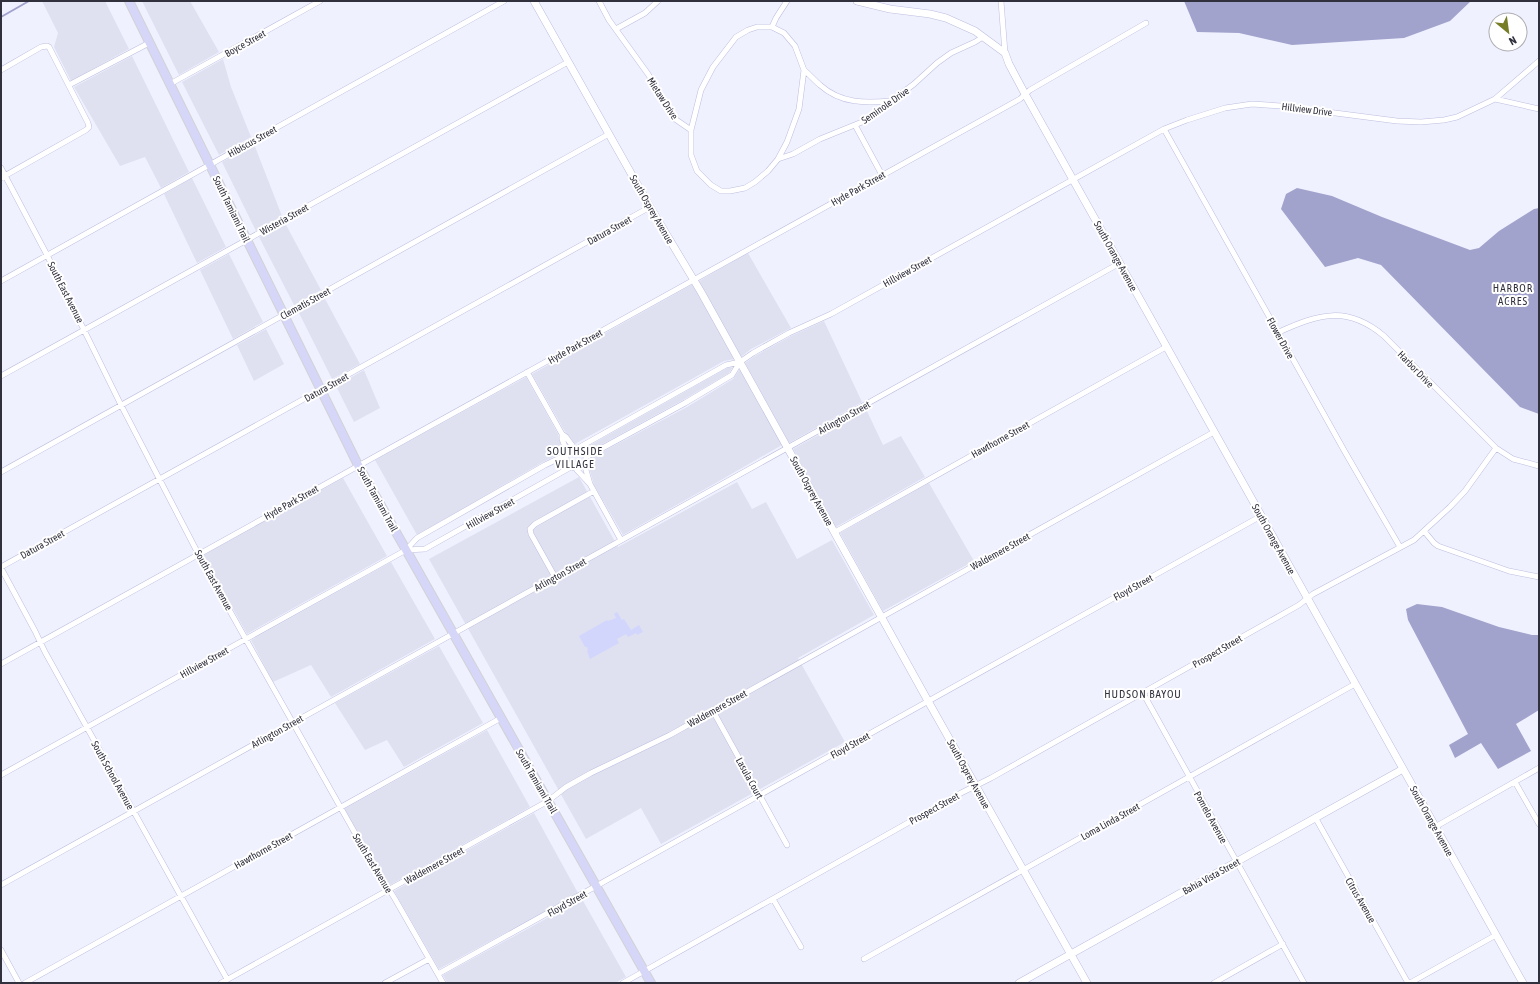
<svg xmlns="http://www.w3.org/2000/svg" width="1540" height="984" viewBox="0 0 1540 984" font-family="'Asap Condensed',sans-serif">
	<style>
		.built { fill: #dfe1f1 }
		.green { fill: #d3d6fc }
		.water { fill: #a1a3cc }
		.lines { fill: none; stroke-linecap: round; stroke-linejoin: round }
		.stream { stroke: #a1a3cc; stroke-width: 2 }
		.street-casing { stroke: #bcbede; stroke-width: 6 }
		.secondary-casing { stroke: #bcbede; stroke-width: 8 }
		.primary-casing { stroke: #d2d2d5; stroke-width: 10 }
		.street { stroke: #fff; stroke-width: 5 }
		.secondary { stroke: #fff; stroke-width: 7 }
		.primary { stroke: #d6d7f8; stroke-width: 8 }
		.labels { text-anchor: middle; stroke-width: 4; stroke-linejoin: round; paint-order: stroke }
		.street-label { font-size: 10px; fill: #31313e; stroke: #fff }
		.neighbourhood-label { font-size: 11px; letter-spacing: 1px; fill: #31313e; stroke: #fff }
	</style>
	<rect width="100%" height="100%" fill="#f0f1ff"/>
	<path class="built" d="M 42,1 L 105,1 L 129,49 L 71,81 L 54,47 L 58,33 Z
		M 142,1 L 190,1 L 219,52 L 179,75 Z
		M 132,56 L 189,172 L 161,188 L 145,157 L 120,166 L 74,87 Z
		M 223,59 L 231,87 L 251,137 L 219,155 L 182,82 Z
		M 254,144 L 282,216 L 256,231 L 222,162 Z
		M 192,178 L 226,247 L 197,263 L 164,194 Z
		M 285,223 L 321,290 L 294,305 L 259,237 Z
		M 748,253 L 791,328 L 751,349 L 741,357 L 699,281 Z
		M 229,254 L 263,322 L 233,339 L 200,270 Z
		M 693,284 L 735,359 L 724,361 L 575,444 L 564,430 L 532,374 Z
		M 324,297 L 360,364 L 332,379 L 298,311 Z
		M 824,321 L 862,402 L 789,443 L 745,363 L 755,356 L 791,336 Z
		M 266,329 L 284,364 L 254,381 L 237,345 Z
		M 733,367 L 729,373 L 683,400 L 588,452 L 585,448 L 727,368 Z
		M 740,369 L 782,445 L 714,484 L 623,535 L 594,485 L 588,464 L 589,459 L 687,407 L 733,379 Z
		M 364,370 L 380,408 L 354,422 L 336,386 Z
		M 526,377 L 558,434 L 563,452 L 543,462 L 417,535 L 375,460 Z
		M 866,409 L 883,445 L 901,436 L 925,477 L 836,527 L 793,449 Z
		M 579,477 L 618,547 L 737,482 L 752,509 L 766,502 L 797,559 L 832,540 L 874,615 L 798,658 L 845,742 L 661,844 L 641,808 L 586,839 L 429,559 Z
		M 343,478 L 387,556 L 247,634 L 203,555 Z
		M 929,483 L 974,561 L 883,611 L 840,533 Z
		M 391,562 L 435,639 L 331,697 L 311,665 L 273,682 L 251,640 Z
		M 439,646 L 483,723 L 404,767 L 387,740 L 365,750 L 335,703 Z
		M 487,730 L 530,807 L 390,885 L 344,809 Z
		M 534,813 L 578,893 L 439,969 L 394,891 Z
		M 582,899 L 626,977 L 615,983 L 447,983 L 443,975 Z"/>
	<path class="green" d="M 617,612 L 622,620 L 624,619 L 631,630 L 639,625 L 643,632 L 637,635 L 636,633 L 628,637 L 626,634 L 617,639 L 619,643 L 590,659 L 587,651 L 588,650 L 587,647 L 585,647 L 579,636 L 607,620 L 608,621 L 616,618 L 614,614 Z"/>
	<path class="water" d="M 1184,1 L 1471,1 L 1450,21 L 1404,38 L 1292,45 L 1239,33 L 1197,32 Z
		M 1297,188 L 1332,196 L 1382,217 L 1470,250 L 1479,248 L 1499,231 L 1534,209 L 1539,208 L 1539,414 L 1520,407 L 1381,265 L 1358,258 L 1325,267 L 1281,209 L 1286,194 Z
		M 1417,604 L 1442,607 L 1499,627 L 1532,635 L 1539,635 L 1539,710 L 1516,724 L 1531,751 L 1498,769 L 1481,743 L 1455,758 L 1449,745 L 1468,734 L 1408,620 L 1406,609 Z"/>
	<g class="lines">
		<path class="stream" d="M 1,17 L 29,1"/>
		<defs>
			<path id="street" d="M 599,1 L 609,20 L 648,74 L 675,119 L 691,130
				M 1001,1 L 1005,53
				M 757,27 L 772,27 L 784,33 L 795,46 L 804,70 L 799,109 L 787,142 L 778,159 L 768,171 L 755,182 L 745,188 L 730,191 L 721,191 L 711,185 L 697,171 L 691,155 L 691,130 L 701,90 L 713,67 L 736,37 L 748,30 Z
				M 772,27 L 776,18 L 787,1
				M 616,29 L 645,13 L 658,1
				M 1,70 L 41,47 L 47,46 L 49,47 L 88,123 L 89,127 L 86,130 L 1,178
				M 804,70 C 810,75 815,81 820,85 C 841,104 866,103 891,101
				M 170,84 L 320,1
				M 69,85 L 149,43
				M 1495,99 L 1539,109
				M 855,125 L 882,175
				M 1164,129 L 1345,452 L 1400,547
				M 778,159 L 793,154 L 820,139 L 862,122 L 877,112 L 914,84 L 937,63 L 951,53 L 975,42 L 983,37
				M 1,168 L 47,255 L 121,405 L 204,565 L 364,849 L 395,899 L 443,983
				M 1,281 L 504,1
				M 1279,332 C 1319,314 1347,305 1384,336 L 1496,448 L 1513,459 L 1539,466
				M 527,372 L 562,434 L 566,437 L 574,448
				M 1,376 L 568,62
				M 562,434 L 562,439 L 567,452
				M566 458a10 10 0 1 1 20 0a10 10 0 1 1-20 0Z
				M 578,448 L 726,365 L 740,362
				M 586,457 L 685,403 L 732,375 L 740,362 L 753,353 L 789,333 L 831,314 L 1164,129 L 1187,120 L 1225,108 L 1252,104 L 1281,106 L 1397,121 L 1421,122 L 1444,120 L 1457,117 L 1495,99 L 1539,61
				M 584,463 L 590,484 L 621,540
				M 576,469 L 589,483
				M 1,472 L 609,134
				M 1424,531 L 1434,543 L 1438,546 L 1509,571 L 1539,577
				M 835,532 L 1166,347
				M 406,550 L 425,549 L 571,467
				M 1,567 L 650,207
				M 1,568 L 35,631 L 45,652 L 227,979
				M 555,577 L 531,534 L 530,529 L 535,524 L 594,491
				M 1,664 L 1020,99 L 1030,90 L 1146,23
				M 1143,693 L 1304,983
				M 713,711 L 787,845
				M 1,775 L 406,550 L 417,538 L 545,465 L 566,455
				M 1515,782 L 1539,824
				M 1315,817 L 1408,983
				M 1435,827 L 1539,768
				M 1,885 L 1120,263
				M 773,899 L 801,947
				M 1,950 L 19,983
				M 864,959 L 1355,684
				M 438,974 L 1261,516
				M 25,983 L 501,718
				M 221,983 L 548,801 L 566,787 L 591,773 L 670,735 L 1214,432
				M 385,983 L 429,959
				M 623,983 L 961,793 L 991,778 L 1299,605 L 1313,594 L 1414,540 L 1450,507 L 1465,491 L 1496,448
				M 1214,983 L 1283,944
				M 1410,983 L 1496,935"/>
			<path id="secondary" d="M 534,1 L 650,207 L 701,292 L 928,701 L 1087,983
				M 857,1 L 890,9 L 930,14 L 946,18 L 975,31 L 1005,53 L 1009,64 L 1025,94 L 1523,983
				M 1019,983 L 1403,769"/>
			<path id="primary" d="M 129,1 L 358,465 L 651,983"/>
		</defs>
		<use href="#street" class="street-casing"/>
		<use href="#secondary" class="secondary-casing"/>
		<use href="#primary" class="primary-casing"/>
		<use href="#street" class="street"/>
		<use href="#secondary" class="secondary"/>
		<use href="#primary" class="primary"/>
	</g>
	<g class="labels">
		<g class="street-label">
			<text transform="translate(245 43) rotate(-29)" y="4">Boyce Street</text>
			<text transform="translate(663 98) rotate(57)" y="4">Mietaw Drive</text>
			<text transform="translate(885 105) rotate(-35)" y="4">Seminole Drive</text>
			<text transform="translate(1307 109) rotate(7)" y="4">Hillview Drive</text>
			<text transform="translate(252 141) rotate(-29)" y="4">Hibiscus Street</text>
			<text transform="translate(858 188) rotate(-29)" y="4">Hyde Park Street</text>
			<text transform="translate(232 209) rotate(64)" y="4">South Tamiami Trail</text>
			<text transform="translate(652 209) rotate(60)" y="4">South Osprey Avenue</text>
			<text transform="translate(284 219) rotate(-29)" y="4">Wisteria Street</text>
			<text transform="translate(609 230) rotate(-29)" y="4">Datura Street</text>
			<text transform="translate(1116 256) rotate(61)" y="4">South Orange Avenue</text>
			<text transform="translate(907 271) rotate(-29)" y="4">Hillview Street</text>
			<text transform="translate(66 292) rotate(63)" y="4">South East Avenue</text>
			<text transform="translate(305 303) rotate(-29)" y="4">Clematis Street</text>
			<text transform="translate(1281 338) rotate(61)" y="4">Flower Drive</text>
			<text transform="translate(575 346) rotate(-29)" y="4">Hyde Park Street</text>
			<text transform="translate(1416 369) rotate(46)" y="4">Harbor Drive</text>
			<text transform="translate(326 387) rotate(-29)" y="4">Datura Street</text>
			<text transform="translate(844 417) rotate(-29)" y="4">Arlington Street</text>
			<text transform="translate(1000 439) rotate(-29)" y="4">Hawthorne Street</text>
			<text transform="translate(812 491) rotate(61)" y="4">South Osprey Avenue</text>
			<text transform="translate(378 499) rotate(61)" y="4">South Tamiami Trail</text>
			<text transform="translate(291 502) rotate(-29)" y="4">Hyde Park Street</text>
			<text transform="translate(490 513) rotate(-29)" y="4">Hillview Street</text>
			<text transform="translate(1274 539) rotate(61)" y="4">South Orange Avenue</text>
			<text transform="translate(42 544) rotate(-29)" y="4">Datura Street</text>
			<text transform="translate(1000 551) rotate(-29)" y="4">Waldemere Street</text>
			<text transform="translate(560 574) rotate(-29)" y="4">Arlington Street</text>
			<text transform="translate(214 580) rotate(61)" y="4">South East Avenue</text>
			<text transform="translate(1133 587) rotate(-29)" y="4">Floyd Street</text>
			<text transform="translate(1217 651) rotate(-30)" y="4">Prospect Street</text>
			<text transform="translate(204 662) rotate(-29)" y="4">Hillview Street</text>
			<text transform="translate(717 708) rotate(-29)" y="4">Waldemere Street</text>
			<text transform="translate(277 731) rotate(-29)" y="4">Arlington Street</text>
			<text transform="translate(850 745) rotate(-29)" y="4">Floyd Street</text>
			<text transform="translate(969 774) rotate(61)" y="4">South Osprey Avenue</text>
			<text transform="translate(113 775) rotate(61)" y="4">South School Avenue</text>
			<text transform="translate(750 778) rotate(61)" y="4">Lasula Court</text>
			<text transform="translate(537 781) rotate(60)" y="4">South Tamiami Trail</text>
			<text transform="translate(934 808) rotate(-29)" y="4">Prospect Street</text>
			<text transform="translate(1211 817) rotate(61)" y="4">Pomelo Avenue</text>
			<text transform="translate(1110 821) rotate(-29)" y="4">Loma Linda Street</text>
			<text transform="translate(1432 821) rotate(61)" y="4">South Orange Avenue</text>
			<text transform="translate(263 850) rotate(-29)" y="4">Hawthorne Street</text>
			<text transform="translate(373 863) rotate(59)" y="4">South East Avenue</text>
			<text transform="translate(434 865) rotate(-29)" y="4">Waldemere Street</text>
			<text transform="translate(1211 876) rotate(-29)" y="4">Bahia Vista Street</text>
			<text transform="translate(1361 900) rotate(60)" y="4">Citrus Avenue</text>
			<text transform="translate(567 903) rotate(-29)" y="4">Floyd Street</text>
		</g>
		<g class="neighbourhood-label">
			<text x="1513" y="292">HARBOR<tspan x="1513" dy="13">ACRES</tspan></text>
			<text x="575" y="455">SOUTHSIDE<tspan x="575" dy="13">VILLAGE</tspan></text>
			<text x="1143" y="698">HUDSON BAYOU</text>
		</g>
	</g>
	<rect width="1540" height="984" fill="none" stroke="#31313e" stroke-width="4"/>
	<g transform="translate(1508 32) rotate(151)"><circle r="19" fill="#ffffff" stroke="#adadb2"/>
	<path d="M0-3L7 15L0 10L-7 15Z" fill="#777d27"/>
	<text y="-6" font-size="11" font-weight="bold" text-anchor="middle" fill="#31313e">N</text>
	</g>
</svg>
